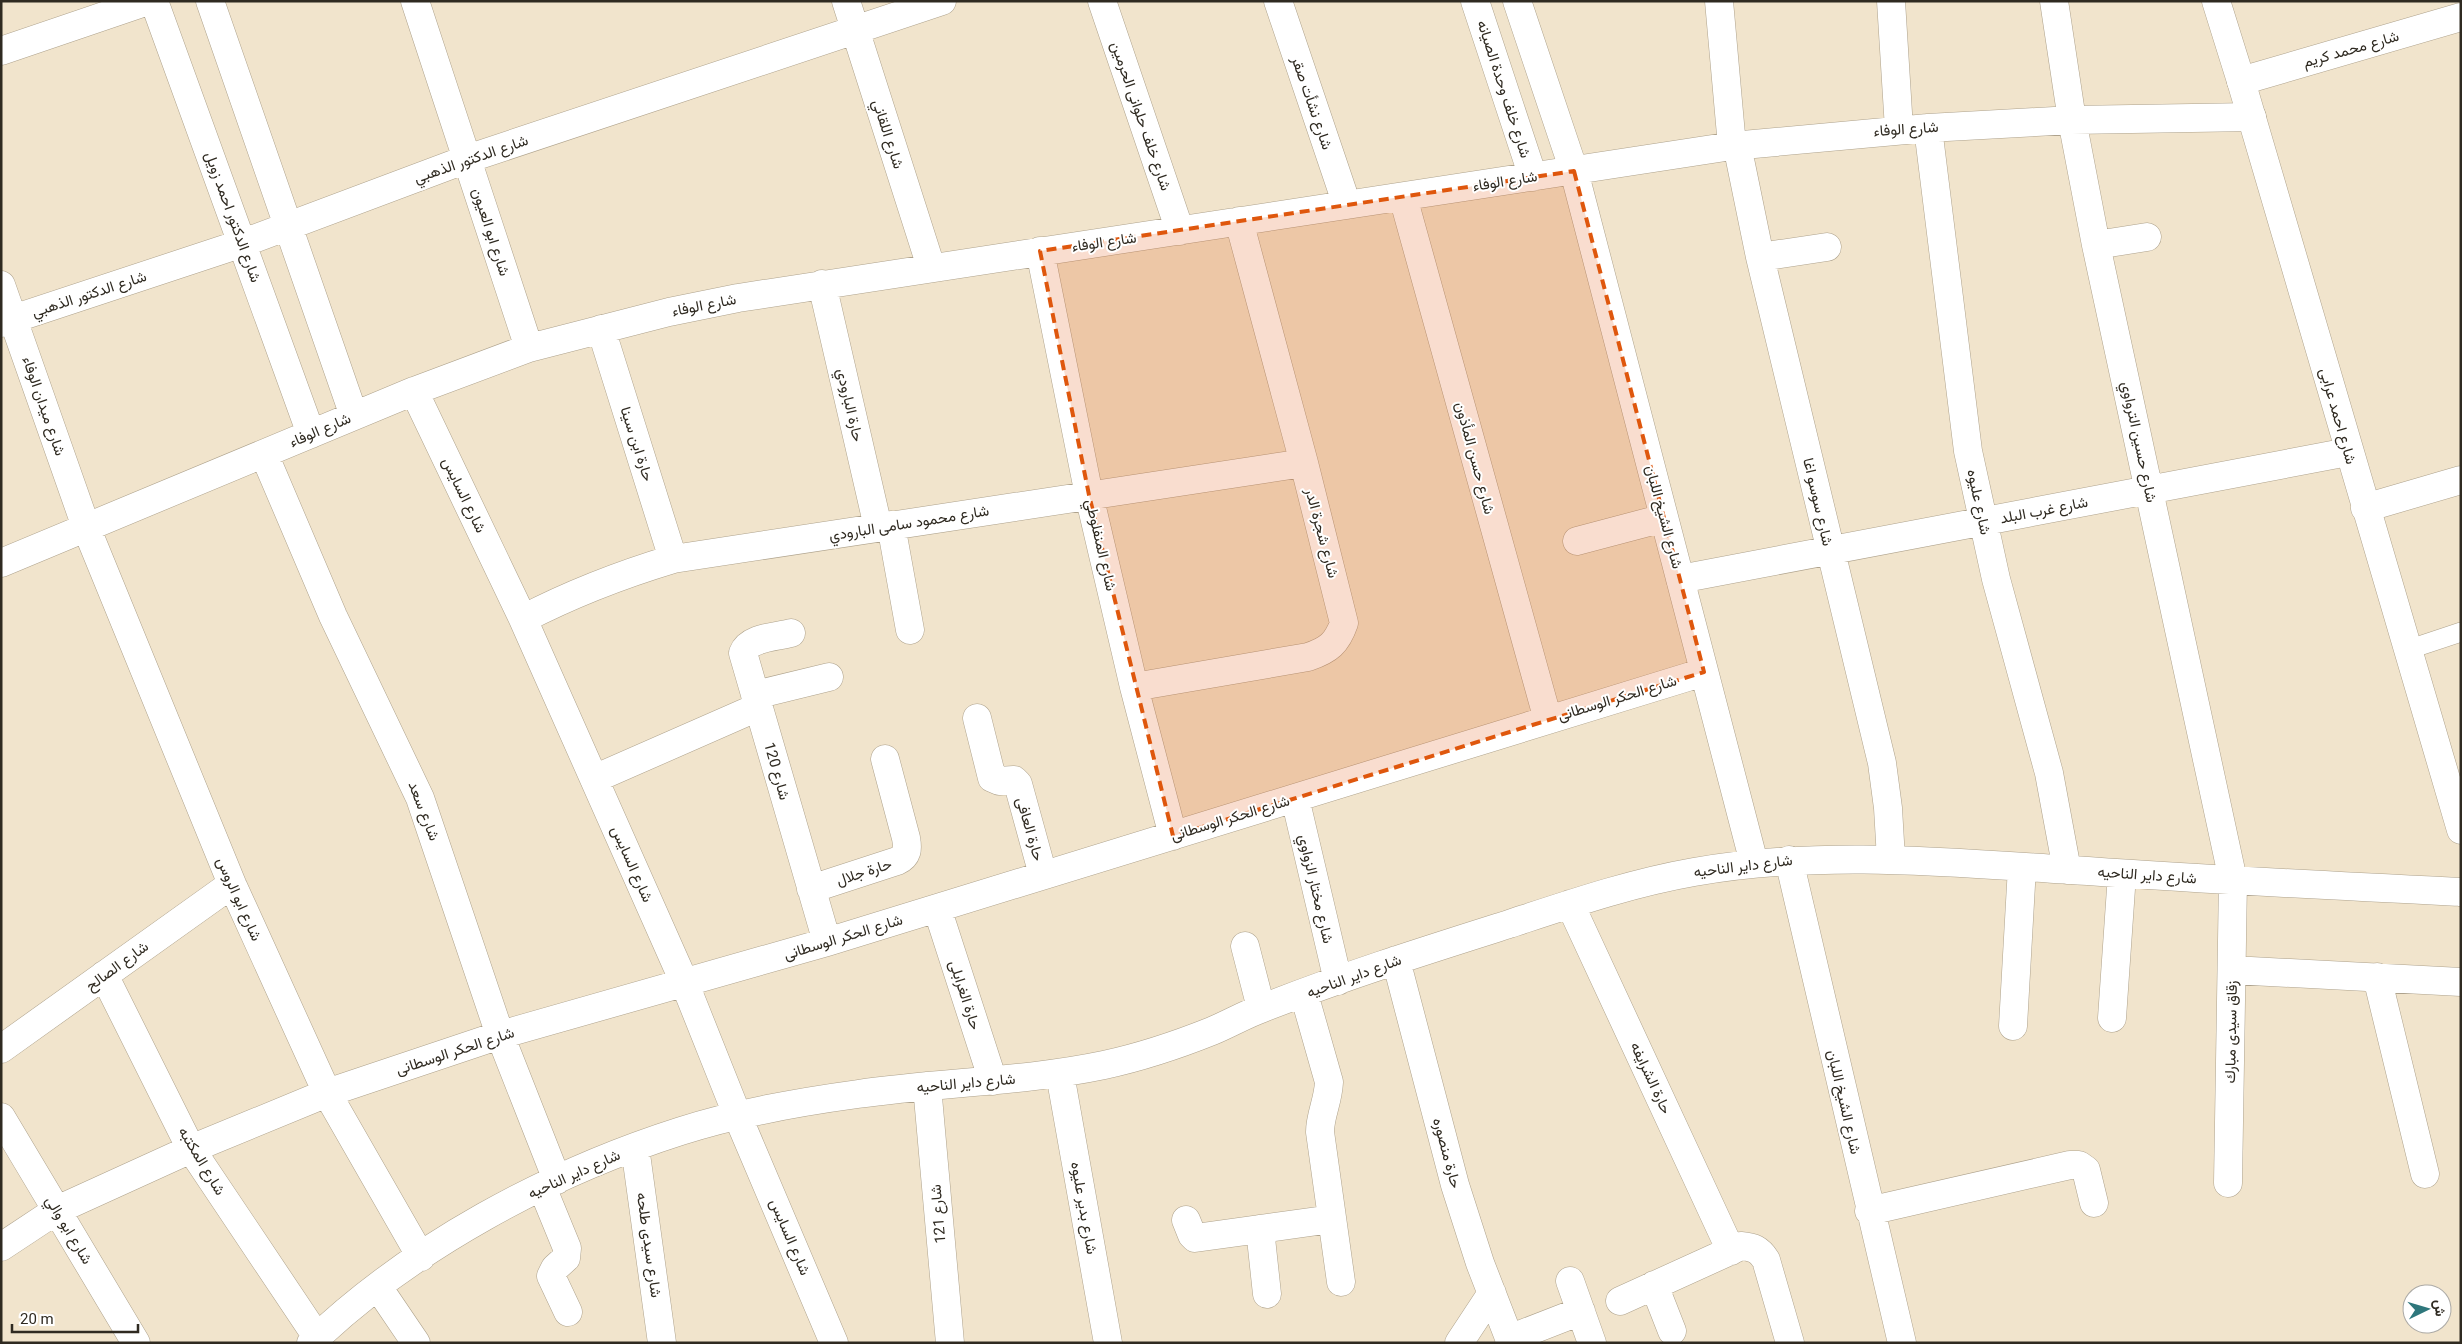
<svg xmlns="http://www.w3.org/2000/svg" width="2462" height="1344" viewBox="0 0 2462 1344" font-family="Roboto,Vazirmatn,sans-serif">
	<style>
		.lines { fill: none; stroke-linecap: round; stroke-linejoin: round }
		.service-casing { stroke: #aea28c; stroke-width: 20 }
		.minor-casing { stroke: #aea28c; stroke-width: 29 }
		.tertiary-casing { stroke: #aea28c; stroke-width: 29 }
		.service { stroke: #fff; stroke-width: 19 }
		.minor { stroke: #fff; stroke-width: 28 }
		.tertiary { stroke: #fff; stroke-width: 28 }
		.marked { fill: #df570d; fill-opacity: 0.2; stroke: #df570d; stroke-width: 4; stroke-dasharray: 10 6; stroke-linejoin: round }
		.labels { text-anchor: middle; stroke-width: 4; stroke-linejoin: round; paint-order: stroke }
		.street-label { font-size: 15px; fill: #2f2a21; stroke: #fff }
	</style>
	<rect width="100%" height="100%" fill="#f1e4cc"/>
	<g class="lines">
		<defs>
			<path id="service" d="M 2407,650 L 2461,632"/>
			<path id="minor" d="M 154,1 L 311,434
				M 210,1 L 354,416
				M 415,1 L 529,348
				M 846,1 L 931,267
				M 1102,1 L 1180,231
				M 1278,1 L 1347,205
				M 1475,1 L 1533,177
				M 1517,1 L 1574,171 L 1754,863
				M 1719,1 L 1732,146
				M 1891,1 L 1899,129
				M 2054,1 L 2072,120 L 2096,245 L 2233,880 L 2228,1183
				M 1,51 L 148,1
				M 2241,81 L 2461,17
				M 1928,128 L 1968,451 L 1996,579 L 2049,773 L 2067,870
				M 1737,145 L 1760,257 L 1882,763 L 1888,808 L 1891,859
				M 1403,197 L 1548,720
				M 2096,245 L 2147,237
				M 1040,251 L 1089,495 L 1134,687 L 1173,836
				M 1760,257 L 1827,247
				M 822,284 L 878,527
				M 1,285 L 86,527 L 232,884 L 327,1093 L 421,1257
				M 1,323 L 243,243 L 467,159 L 942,1
				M 601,329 L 673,559
				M 414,391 L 523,619 L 685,984 L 738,1117 L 834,1343
				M 264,454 L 333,616 L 420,798 L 500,1035 L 557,1180
				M 2365,508 L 2461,480
				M 891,525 L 910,630
				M 1577,541 L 1664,518
				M 1,563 L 414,391 L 529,348 L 669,312 L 738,298 L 1732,146 L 1928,128 L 2072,120 L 2252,117
				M 1680,579 L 2348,452
				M 523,619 C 573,593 620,575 673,559 L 1304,463
				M 791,633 C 776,637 749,637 743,653 L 827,942
				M 1134,687 L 1308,657 C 1329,650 1337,643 1344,623 L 1304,463 L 1239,221
				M 755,695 L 829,677
				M 977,718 L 992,778 L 999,781 L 1014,780 L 1018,784 L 1043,875
				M 594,779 L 758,707
				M 1295,798 L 1338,981
				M 1789,860 L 1902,1343
				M 811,889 L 897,861 C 908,856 908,849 906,838 L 885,759
				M 1570,904 L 1731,1251
				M 937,908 L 993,1081
				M 1245,946 L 1261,1008
				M 1396,960 L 1455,1185 L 1480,1263 L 1511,1343
				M 2232,970 L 2461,982
				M 104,975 L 191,1149 L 317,1337
				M 2377,977 L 2425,1174
				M 1304,994 L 1329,1082 C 1328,1102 1320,1115 1320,1132 L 1341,1282
				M 2112,1018 L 2122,874
				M 2013,1026 L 2022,867
				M 1,1049 L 232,884
				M 1060,1074 L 1108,1343
				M 927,1086 L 950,1343
				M 1,1117 L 136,1343
				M 635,1147 L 662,1343
				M 542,1187 L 567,1248 L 566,1258 L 555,1268 L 551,1276 L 568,1312
				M 1869,1211 L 2070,1165 L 2079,1165 L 2086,1170 L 2094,1203
				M 1186,1220 L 1192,1235 L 1195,1238 L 1332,1219
				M 1260,1229 L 1267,1294
				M 1,1247 L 57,1210 L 191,1149 L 327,1093 L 500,1035 L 827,942 L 1704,672
				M 1570,1281 L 1592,1343
				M 1654,1285 L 1672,1331
				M 378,1287 L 416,1343
				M 1620,1301 L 1741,1246 C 1753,1247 1759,1249 1766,1260 L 1790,1343
				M 1509,1339 L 1581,1311
				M 311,1343 C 411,1247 549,1173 681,1131 C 737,1113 799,1102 858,1094 C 940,1082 1023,1082 1104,1065 C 1141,1057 1177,1045 1212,1031 C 1229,1024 1246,1014 1263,1008 C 1344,976 1427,950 1509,924 C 1570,904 1631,883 1694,872 C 1824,849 1957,863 2088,871 C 2212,880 2337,886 2461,892
				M 1459,1343 L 1492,1293"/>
			<path id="tertiary" d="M 2216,1 L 2241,81 L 2461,830"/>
		</defs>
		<use href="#service" class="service-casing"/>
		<use href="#minor" class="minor-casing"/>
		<use href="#tertiary" class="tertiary-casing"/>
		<use href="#service" class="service"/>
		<use href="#minor" class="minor"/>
		<use href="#tertiary" class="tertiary"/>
	</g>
	<path class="marked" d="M 1574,171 L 1704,672 L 1173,836 L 1089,495 L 1040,251 Z"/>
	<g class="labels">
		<g class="street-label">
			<text transform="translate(2351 49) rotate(-16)" y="5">شارع محمد كريم</text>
			<text transform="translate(1504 89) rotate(72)" y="5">شارع خلف وحدة الصيانه</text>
			<text transform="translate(1312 103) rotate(71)" y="5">شارع نشأت صقر</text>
			<text transform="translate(1141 116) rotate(71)" y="5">شارع خلف حلوانى الحرمين</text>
			<text transform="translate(1906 129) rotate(-4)" y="5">شارع الوفاء</text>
			<text transform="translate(888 134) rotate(72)" y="5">شارع اللقاني</text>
			<text transform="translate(471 159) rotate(-19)" y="5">شارع الدكتور الذهبي</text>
			<text transform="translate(1505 181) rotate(-9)" y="5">شارع الوفاء</text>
			<text transform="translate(233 217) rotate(70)" y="5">شارع الدكتور احمد زويل</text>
			<text transform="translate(491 232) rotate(72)" y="5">شارع ابو العيون</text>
			<text transform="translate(1104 242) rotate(-8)" y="5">شارع الوفاء</text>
			<text transform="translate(89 294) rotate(-18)" y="5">شارع الدكتور الذهبي</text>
			<text transform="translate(704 305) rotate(-11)" y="5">شارع الوفاء</text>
			<text transform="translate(850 405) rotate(77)" y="5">حارة البارودي</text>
			<text transform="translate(44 406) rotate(71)" y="5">شارع ميدان الوفاء</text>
			<text transform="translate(2338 416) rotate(74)" y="5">شارع احمد عرابى</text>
			<text transform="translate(320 430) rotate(-23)" y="5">شارع الوفاء</text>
			<text transform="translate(2139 442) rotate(78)" y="5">شارع حسين الترواوي</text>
			<text transform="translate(637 444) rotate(72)" y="5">حارة ابن سينا</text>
			<text transform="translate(1475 458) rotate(75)" y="5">شارع حسن المأذون</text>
			<text transform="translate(464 495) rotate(64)" y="5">شارع السايس</text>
			<text transform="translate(1818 502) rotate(77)" y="5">شارع سوسو اغا</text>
			<text transform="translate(1979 502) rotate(78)" y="5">شارع عليوه</text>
			<text transform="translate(2044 510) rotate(-11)" y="5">شارع غرب البلد</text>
			<text transform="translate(1664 517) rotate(75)" y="5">شارع الشيخ اللبان</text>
			<text transform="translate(909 523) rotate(-9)" y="5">شارع محمود سامى البارودي</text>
			<text transform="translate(1322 533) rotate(75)" y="5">شارع شجرة الدر</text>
			<text transform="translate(1101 545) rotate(77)" y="5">شارع المنفلوطي</text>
			<text transform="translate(1617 698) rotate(-17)" y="5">شارع الحكر الوسطانى</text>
			<text transform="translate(777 771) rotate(74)" y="5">شارع 120</text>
			<text transform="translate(424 811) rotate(69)" y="5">شارع سعد</text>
			<text transform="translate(1230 818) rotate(-17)" y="5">شارع الحكر الوسطانى</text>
			<text transform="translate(1030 829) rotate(74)" y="5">حارة العافى</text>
			<text transform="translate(632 864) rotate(66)" y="5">شارع السايس</text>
			<text transform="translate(1743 866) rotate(-7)" y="5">شارع داير الناحيه</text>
			<text transform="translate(864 872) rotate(-18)" y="5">حارة جلال</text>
			<text transform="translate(2147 875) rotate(4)" y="5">شارع داير الناحيه</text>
			<text transform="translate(1316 889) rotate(77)" y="5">شارع مختار الزواوي</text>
			<text transform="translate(239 899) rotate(66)" y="5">شارع ابو الروس</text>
			<text transform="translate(843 937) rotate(-17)" y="5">شارع الحكر الوسطانى</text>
			<text transform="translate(117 966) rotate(-36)" y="5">شارع الصالح</text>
			<text transform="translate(1354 976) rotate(-20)" y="5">شارع داير الناحيه</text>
			<text transform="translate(965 995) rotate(72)" y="5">حارة الغرابلى</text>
			<text transform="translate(2231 1032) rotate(-89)" y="5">زقاق سيدى مبارك</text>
			<text transform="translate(455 1051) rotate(-18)" y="5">شارع الحكر الوسطانى</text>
			<text transform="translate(1651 1078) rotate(65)" y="5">حارة الشرايفه</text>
			<text transform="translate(966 1083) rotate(-5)" y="5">شارع داير الناحيه</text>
			<text transform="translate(1844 1102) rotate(77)" y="5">شارع الشيخ اللبان</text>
			<text transform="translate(1447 1153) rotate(75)" y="5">حارة منصوره</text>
			<text transform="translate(202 1161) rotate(59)" y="5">شارع المكتبه</text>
			<text transform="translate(574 1174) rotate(-24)" y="5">شارع داير الناحيه</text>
			<text transform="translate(1084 1208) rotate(80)" y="5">شارع بدير عليوه</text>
			<text transform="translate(938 1214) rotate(-95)" y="5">شارع 121</text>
			<text transform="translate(69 1230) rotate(59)" y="5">شارع ابو والي</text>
			<text transform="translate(790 1237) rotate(67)" y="5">شارع السايس</text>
			<text transform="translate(649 1245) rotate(82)" y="5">شارع سيدى طلحه</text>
		</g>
	</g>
	<rect width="2462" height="1344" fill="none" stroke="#2f2a21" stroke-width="5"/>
	<g transform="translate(2427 1309) rotate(85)"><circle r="24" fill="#ffffff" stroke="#acaaa6"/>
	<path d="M0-4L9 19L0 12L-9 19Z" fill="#2e777c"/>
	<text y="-8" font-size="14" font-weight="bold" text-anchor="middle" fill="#2f2a21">ش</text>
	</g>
	<path d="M12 1324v8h126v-8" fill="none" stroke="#2f2a21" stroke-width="2.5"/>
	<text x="20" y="1324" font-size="15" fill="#2f2a21" stroke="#ffffff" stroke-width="4" paint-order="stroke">20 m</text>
</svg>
